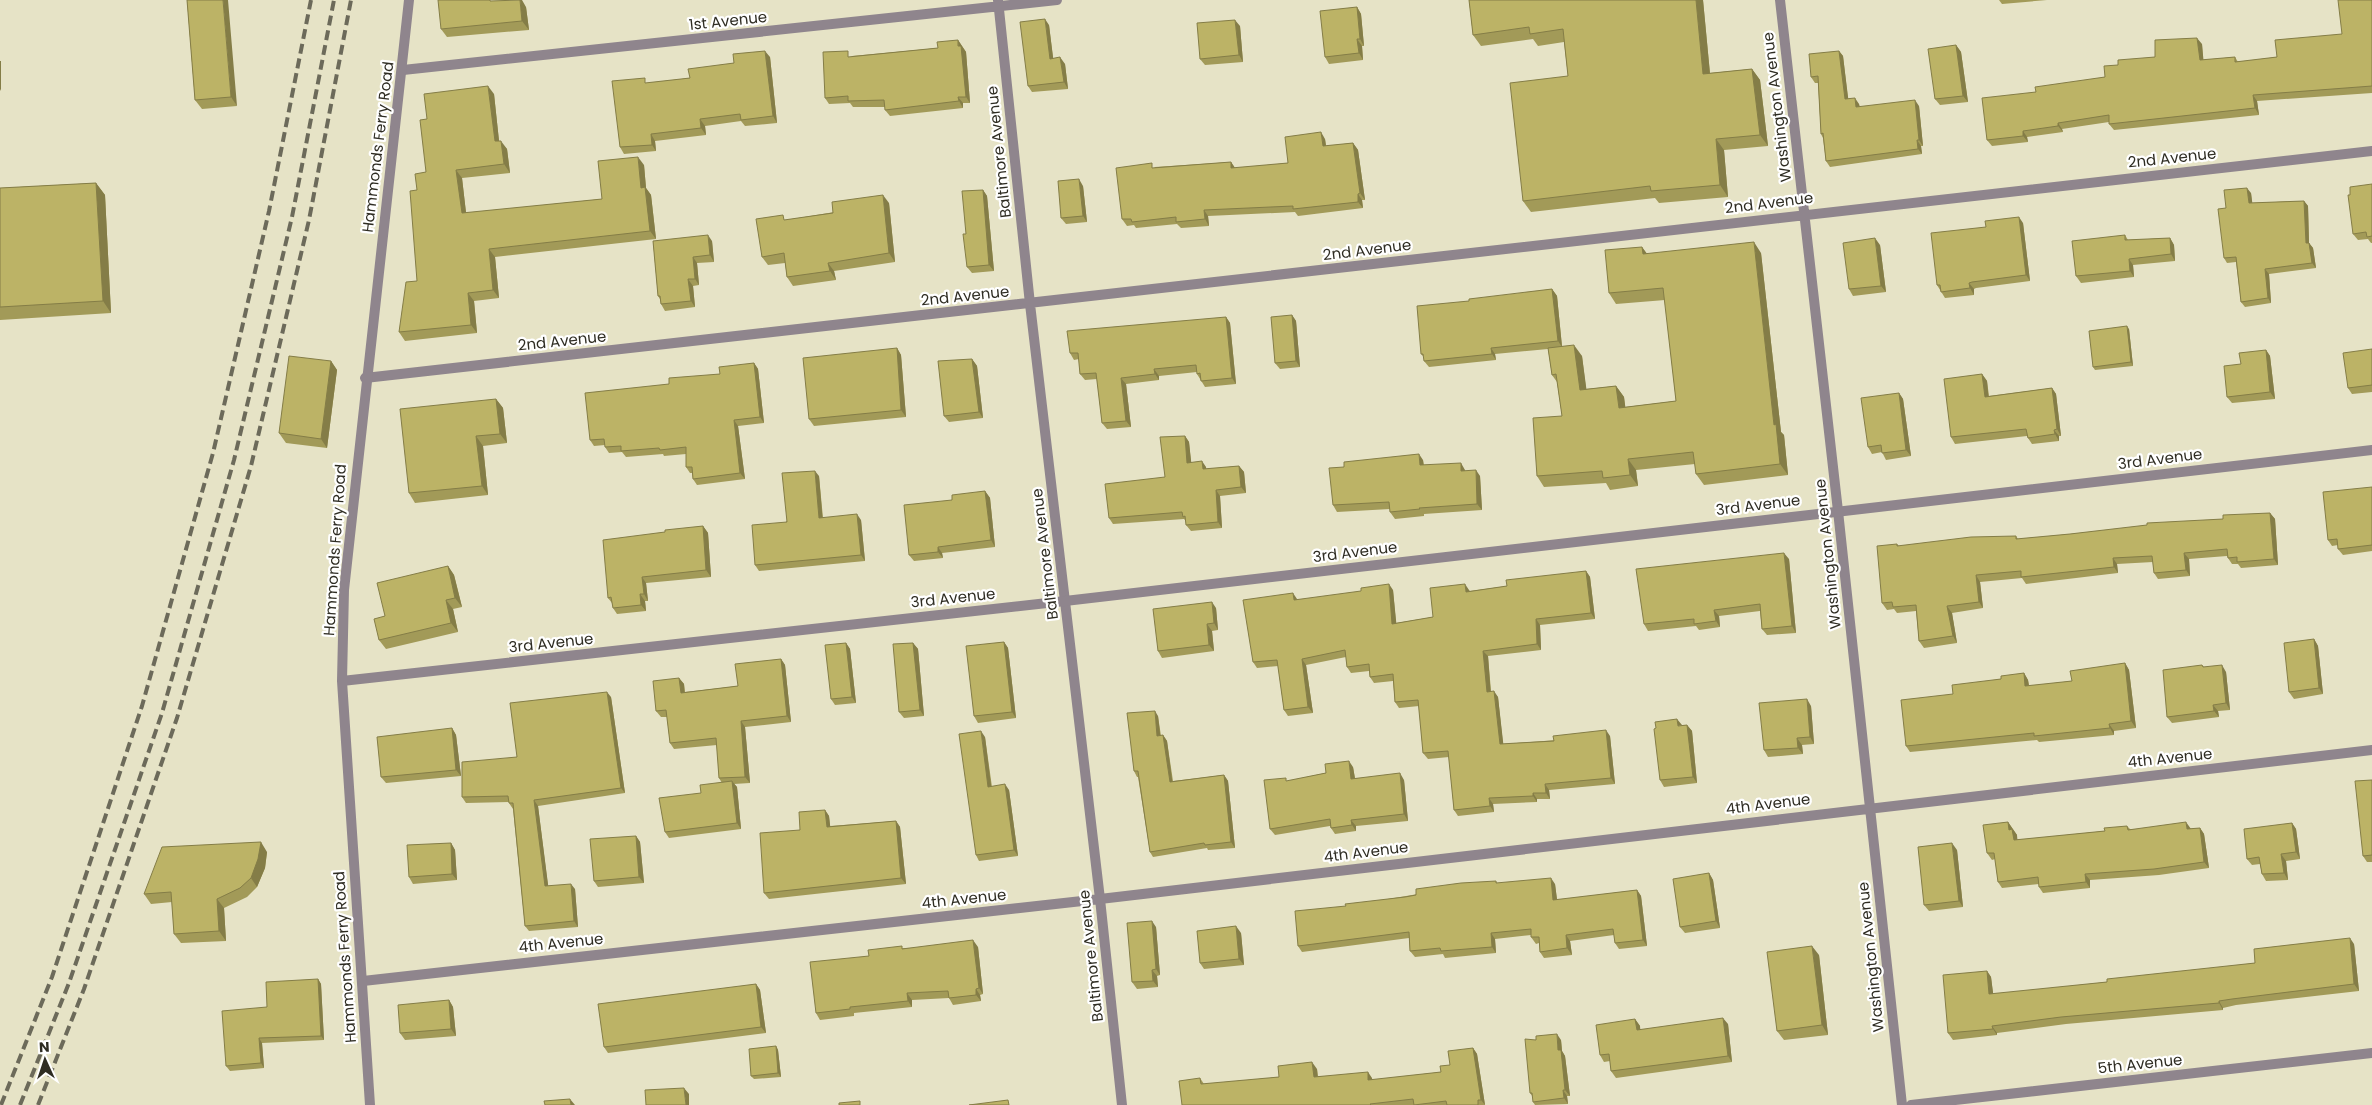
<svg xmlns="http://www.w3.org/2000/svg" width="2372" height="1105" viewBox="0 0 2372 1105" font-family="Poppins,sans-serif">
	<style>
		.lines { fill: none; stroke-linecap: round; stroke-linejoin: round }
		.minor { stroke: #8f858d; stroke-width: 10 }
		.tertiary { stroke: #8f858d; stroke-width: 10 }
		.rail { stroke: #6c6a5a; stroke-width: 4; stroke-dasharray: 10 5; stroke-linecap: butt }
		.wall { fill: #a29a58 }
		.shaded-wall { fill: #847d47 }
		.building { fill: #bcb366; stroke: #847d47 }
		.labels { text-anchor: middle; stroke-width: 4.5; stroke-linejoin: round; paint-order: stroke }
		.street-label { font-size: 15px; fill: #2e2c22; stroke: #fff }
	</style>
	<rect width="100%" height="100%" fill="#e6e3c6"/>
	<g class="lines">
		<path class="minor" d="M 998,0 L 1030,304 L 1100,899 L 1122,1105
			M 1780,0 L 1838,511 L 1902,1105
			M 403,70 L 1057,0
			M 365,378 C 1034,304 1703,225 2372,151
			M 363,981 L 1100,899 L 2372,750
			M 1911,1105 L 2372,1053"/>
		<path class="tertiary" d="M 342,681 L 1065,601 L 2372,450
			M 370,1105 L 342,681 L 344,590 L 409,0"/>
		<path class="rail" d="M 1,1105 L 52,977 L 142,706 L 213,453 L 269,211 L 311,0
			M 20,1105 L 69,983 L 162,713 L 234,460 L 292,217 L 334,0
			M 38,1105 L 84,989 L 177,718 L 251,466 L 309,220 L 351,0"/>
	</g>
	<path class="wall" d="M 187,0 L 237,106 L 202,109 L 195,100 Z
		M 1469,0 L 1703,0 L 1710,73 L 1752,69 L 1760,80 L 1768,146 L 1724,150 L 1728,197 L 1659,203 L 1655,198 L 1531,212 L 1523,201 L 1568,76 L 1564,42 L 1538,46 L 1533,39 L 1481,46 L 1473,35 Z
		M 1999,0 L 2047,0 L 2002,4 Z
		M 2372,0 L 2372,93 L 2257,101 L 2259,115 L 2114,130 L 2109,124 L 2109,122 L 2062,129 L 2063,132 L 2027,137 L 2028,142 L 1992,146 L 1987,140 L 2036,92 L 2105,77 L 2118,65 L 2155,57 L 2202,44 L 2203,60 L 2235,57 L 2238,62 L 2277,57 L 2342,34 Z
		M 526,7 L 529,30 L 447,37 L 441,29 Z
		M 1357,7 L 1361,14 L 1364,46 L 1362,46 L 1363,60 L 1329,64 L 1325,57 Z
		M 1049,25 L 1053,58 L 1065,64 L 1068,89 L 1032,92 L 1028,86 Z
		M 1240,26 L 1243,62 L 1205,65 L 1200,59 Z
		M 958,40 L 966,52 L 970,103 L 963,103 L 963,108 L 890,116 L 885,110 L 885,107 L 853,107 L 850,103 L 829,104 L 825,98 L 852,56 L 938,48 Z
		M 1956,45 L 1961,52 L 1968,102 L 1940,105 L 1935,99 Z
		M 1839,51 L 1843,56 L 1848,99 L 1859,104 L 1860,107 L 1919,106 L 1923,146 L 1921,146 L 1922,154 L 1830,167 L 1826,161 L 1823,138 L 1821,134 L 1818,83 L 1815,83 L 1811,77 Z
		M 770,57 L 777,123 L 745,126 L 741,121 L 705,126 L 706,135 L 655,141 L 656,151 L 624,154 L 620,147 L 648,83 L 690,78 L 734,63 Z
		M 494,94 L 499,141 L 507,149 L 510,173 L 462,178 L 466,213 L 602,199 L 644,165 L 646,188 L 651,195 L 656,239 L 495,257 L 499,298 L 474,301 L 477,333 L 405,341 L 399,332 L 417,281 L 417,190 L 426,172 L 427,119 Z
		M 1325,139 L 1326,146 L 1353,143 L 1358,150 L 1365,200 L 1362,200 L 1363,208 L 1298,216 L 1295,212 L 1208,216 L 1209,226 L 1181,228 L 1177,224 L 1136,228 L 1134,225 L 1127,226 L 1122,219 L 1155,167 L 1231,162 L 1235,168 L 1288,163 Z
		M 96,183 L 105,195 L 111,313 L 0,320 L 0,188 Z
		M 2372,184 L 2372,243 L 2371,243 L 2368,239 L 2358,240 L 2353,234 Z
		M 1083,186 L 1087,222 L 1066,224 L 1061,218 Z
		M 983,190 L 987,196 L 994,271 L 972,273 L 967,267 L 966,234 Z
		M 2251,193 L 2252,203 L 2304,201 L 2308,206 L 2309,243 L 2313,248 L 2316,268 L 2269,274 L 2271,303 L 2245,307 L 2241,302 L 2236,262 L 2227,263 L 2224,258 L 2226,208 Z
		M 889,203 L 895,262 L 834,271 L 836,280 L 793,286 L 787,277 L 785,263 L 768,265 L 762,257 L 786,220 Z
		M 2023,223 L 2030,281 L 1976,288 L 1974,289 L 1974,295 L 1945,298 L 1937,285 Z
		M 2125,235 L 2128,240 L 2170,238 L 2174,245 L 2175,261 L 2133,265 L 2134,277 L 2081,283 L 2076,276 Z
		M 653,241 L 712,241 L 714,262 L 697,263 L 699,285 L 693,286 L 695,307 L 665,311 L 661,304 L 660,299 L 658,296 Z
		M 1880,245 L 1886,292 L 1853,296 L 1849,289 Z
		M 1642,247 L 1647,254 L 1761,253 L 1781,432 L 1784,435 L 1788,475 L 1704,485 L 1696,474 L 1695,464 L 1636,470 L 1638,486 L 1610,490 L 1606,483 L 1544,487 L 1537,476 L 1562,416 L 1557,382 L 1552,375 L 1548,349 L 1495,354 L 1496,360 L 1429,367 L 1424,361 L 1424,357 L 1421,354 L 1469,301 L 1552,289 L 1557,296 L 1562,346 L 1582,356 L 1586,389 L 1616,386 L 1624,397 L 1625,407 L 1676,401 L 1665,300 L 1616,304 L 1609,293 Z
		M 1292,315 L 1296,321 L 1300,367 L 1280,369 L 1275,363 Z
		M 1226,317 L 1230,323 L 1236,384 L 1205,387 L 1197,374 L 1197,372 L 1159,376 L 1159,380 L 1126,384 L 1131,427 L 1107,429 L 1102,423 L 1097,379 L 1085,380 L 1080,374 L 1079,359 L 1074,360 L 1070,353 Z
		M 2129,329 L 2133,366 L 2095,370 L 2093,367 Z
		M 897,348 L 901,355 L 906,417 L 814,426 L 809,419 Z
		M 2372,349 L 2372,392 L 2352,394 L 2348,388 Z
		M 2266,350 L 2270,356 L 2275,399 L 2232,403 L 2227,397 L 2241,364 Z
		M 972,359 L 977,366 L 983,418 L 949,422 L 944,416 Z
		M 331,361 L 337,370 L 327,448 L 286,443 L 279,433 Z
		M 754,363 L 758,369 L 764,423 L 738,426 L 745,479 L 697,485 L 693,479 L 692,473 L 690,473 L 686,467 L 686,454 L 664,456 L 663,454 L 626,457 L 622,452 L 609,453 L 605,447 L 605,445 L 594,446 L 590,440 L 669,384 L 720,374 Z
		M 1982,374 L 1987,381 L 1989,396 L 2052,388 L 2056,394 L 2061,436 L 2059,436 L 2059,441 L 2032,444 L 2028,438 L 2027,436 L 1955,444 L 1951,437 Z
		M 1899,393 L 1903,399 L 1911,456 L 1886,460 L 1882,452 L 1872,454 L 1868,447 Z
		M 496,399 L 503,408 L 507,443 L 483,446 L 488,495 L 415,503 L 409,493 Z
		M 1185,436 L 1189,442 L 1191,463 L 1206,467 L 1206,469 L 1239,466 L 1244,472 L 1246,493 L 1220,496 L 1222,528 L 1191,531 L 1186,525 L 1186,521 L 1184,519 L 1113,524 L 1109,518 L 1165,477 Z
		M 1423,460 L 1424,465 L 1465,470 L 1465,471 L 1480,476 L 1482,510 L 1424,514 L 1424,516 L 1395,519 L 1390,512 L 1390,509 L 1337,512 L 1333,505 Z
		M 819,476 L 823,518 L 861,520 L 865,561 L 759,571 L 755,565 Z
		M 2372,487 L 2372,551 L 2343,555 L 2338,549 L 2338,545 L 2332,546 L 2328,540 Z
		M 985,491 L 990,498 L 995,547 L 942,553 L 943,558 L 914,561 L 909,555 L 952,500 Z
		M 2270,513 L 2275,519 L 2278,565 L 2241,568 L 2238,564 L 2232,564 L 2228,558 L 2227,556 L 2189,559 L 2190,576 L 2158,579 L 2154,573 L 2153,562 L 2117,564 L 2118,573 L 2026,584 L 2022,578 L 1980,582 L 1983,608 L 1952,613 L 1957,643 L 1924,648 L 1919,641 L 1916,611 L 1897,613 L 1894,609 L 1887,610 L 1882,603 L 1897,544 L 1899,546 L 2016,536 L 2018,539 L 2070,534 L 2223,519 Z
		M 703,526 L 708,533 L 711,577 L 646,583 L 648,601 L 645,601 L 646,611 L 617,614 L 613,608 L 612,603 L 608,598 L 665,532 Z
		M 1789,559 L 1796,633 L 1767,635 L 1762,629 L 1760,611 L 1719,616 L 1720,627 L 1699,630 L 1696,626 L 1648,631 L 1644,624 Z
		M 448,566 L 454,575 L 462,607 L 453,609 L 458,632 L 386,649 L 379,640 L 385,616 Z
		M 1586,571 L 1590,577 L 1595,619 L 1540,625 L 1541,650 L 1488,656 L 1491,691 L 1498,697 L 1503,744 L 1610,736 L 1615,784 L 1549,790 L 1550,799 L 1537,799 L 1537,802 L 1493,804 L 1494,812 L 1458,816 L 1454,810 L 1449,757 L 1428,759 L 1423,753 L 1419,706 L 1399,708 L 1395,702 L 1393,681 L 1374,683 L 1370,677 L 1369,671 L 1351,673 L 1347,667 L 1346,657 L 1306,665 L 1313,713 L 1288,716 L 1284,710 L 1278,666 L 1257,668 L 1253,662 L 1297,599 L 1297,600 L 1393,590 L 1396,623 L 1433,617 L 1469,590 L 1470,591 L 1507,586 Z
		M 1216,608 L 1218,630 L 1212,631 L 1214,651 L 1162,658 L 1158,651 Z
		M 2314,639 L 2318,646 L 2323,694 L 2294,699 L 2289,692 Z
		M 1004,642 L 1008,648 L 1016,718 L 978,723 L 974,716 Z
		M 846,643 L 850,649 L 856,703 L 835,705 L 831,699 Z
		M 913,643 L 918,649 L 924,716 L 904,718 L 899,712 Z
		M 781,659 L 785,665 L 791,722 L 745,727 L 750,783 L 734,784 L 737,787 L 741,829 L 669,838 L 665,832 L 701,793 L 722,783 L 719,778 L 717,745 L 674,749 L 670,743 L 667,717 L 661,717 L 656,711 L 679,678 L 684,684 L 685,692 L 738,686 Z
		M 2125,663 L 2129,670 L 2136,728 L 2114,731 L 2114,735 L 2039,742 L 2037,740 L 1910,752 L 1906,746 L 1953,694 L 2001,679 L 2024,673 L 2028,680 L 2029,686 L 2072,681 Z
		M 2202,665 L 2204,667 L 2226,672 L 2230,710 L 2218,711 L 2219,717 L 2172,723 L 2167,717 Z
		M 611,697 L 625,793 L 538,806 L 548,886 L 575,889 L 578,927 L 529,931 L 525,926 L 513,809 L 509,803 L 509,802 L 466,803 L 462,797 L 517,757 Z
		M 1811,706 L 1814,744 L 1802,745 L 1803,754 L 1768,757 L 1764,750 Z
		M 1158,716 L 1161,736 L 1163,735 L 1167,741 L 1173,781 L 1224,775 L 1228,781 L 1235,848 L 1208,850 L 1207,848 L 1153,857 L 1150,852 L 1138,777 L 1137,777 L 1134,771 Z
		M 1681,725 L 1687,725 L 1692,731 L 1697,783 L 1664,787 L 1660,780 Z
		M 452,728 L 456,735 L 461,776 L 386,783 L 381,777 Z
		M 985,737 L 992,787 L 1009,790 L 1018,856 L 979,861 L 976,855 Z
		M 1353,767 L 1355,778 L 1404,780 L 1408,821 L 1356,826 L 1356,831 L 1335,834 L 1331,828 L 1330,826 L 1275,835 L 1270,829 L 1288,781 Z
		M 2372,780 L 2372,862 L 2367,862 L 2363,856 Z
		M 825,810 L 829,816 L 830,826 L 896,821 L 900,827 L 906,884 L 769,899 L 764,893 L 800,830 Z
		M 2008,822 L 2017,835 L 2017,840 L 2105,831 L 2127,826 L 2130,829 L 2191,829 L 2200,828 L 2204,834 L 2209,868 L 2159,875 L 2090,880 L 2090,888 L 2043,893 L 2039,887 L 2039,884 L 2002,888 L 1998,882 L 1995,859 L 1992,860 L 1987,853 Z
		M 2292,823 L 2296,829 L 2300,859 L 2286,861 L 2288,880 L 2266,881 L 2262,874 L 2260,864 L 2252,865 L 2247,859 Z
		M 636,836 L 640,842 L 644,883 L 598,887 L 594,881 Z
		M 451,843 L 455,850 L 457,880 L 413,884 L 409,877 Z
		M 1957,850 L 1963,907 L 1929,911 L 1924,905 Z
		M 267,852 L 265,868 L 257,887 L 247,897 L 224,908 L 226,941 L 181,943 L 174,934 L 172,902 L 151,904 L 144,894 Z
		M 1709,873 L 1713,880 L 1720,928 L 1685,933 L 1680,927 Z
		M 1496,881 L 1497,883 L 1555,884 L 1557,900 L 1637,890 L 1641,896 L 1647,946 L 1619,949 L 1615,943 L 1614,935 L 1570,941 L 1572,955 L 1544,958 L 1540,952 L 1539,943 L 1536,944 L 1531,937 L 1531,935 L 1495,939 L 1496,953 L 1445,958 L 1443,954 L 1415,957 L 1410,951 L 1409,938 L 1302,952 L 1298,946 L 1346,906 Z
		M 1156,927 L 1160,975 L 1157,976 L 1158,987 L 1137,989 L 1132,982 Z
		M 1241,933 L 1244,965 L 1204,969 L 1200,963 Z
		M 2354,944 L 2359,991 L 2236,1005 L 2223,1008 L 2223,1010 L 2066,1024 L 1997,1033 L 1997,1035 L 1953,1040 L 1948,1033 L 1987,971 L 1991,977 L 1993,994 L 2107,982 L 2255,963 Z
		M 978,947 L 983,994 L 980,995 L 981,1001 L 953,1005 L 949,998 L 912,1000 L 912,1007 L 854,1013 L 854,1016 L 820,1020 L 816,1013 L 869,956 L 904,948 Z
		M 1819,955 L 1828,1035 L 1784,1040 L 1777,1031 Z
		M 318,979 L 321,984 L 324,1040 L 262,1043 L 264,1068 L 230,1071 L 226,1066 L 267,1007 Z
		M 756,984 L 760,990 L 766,1033 L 608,1053 L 604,1047 Z
		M 449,1000 L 453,1007 L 456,1036 L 405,1040 L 400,1033 Z
		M 1635,1019 L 1640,1026 L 1640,1030 L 1728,1024 L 1732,1062 L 1616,1078 L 1611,1071 L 1610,1061 L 1604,1062 L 1600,1055 Z
		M 1561,1040 L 1562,1051 L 1565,1056 L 1570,1096 L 1567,1096 L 1568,1104 L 1535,1105 L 1533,1102 L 1533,1097 L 1530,1093 Z
		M 776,1046 L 778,1050 L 781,1077 L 754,1079 L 751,1076 Z
		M 1473,1048 L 1477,1054 L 1485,1105 L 1182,1105 L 1200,1078 L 1204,1084 L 1279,1077 L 1317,1069 L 1318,1076 L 1372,1078 L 1372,1080 L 1441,1072 L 1450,1065 Z"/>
	<path class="shaded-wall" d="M 223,0 L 228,0 L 237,106 L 231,97 Z
		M 520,0 L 522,0 L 526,7 L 529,30 L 522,21 Z
		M 1696,0 L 1703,0 L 1711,85 L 1703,74 Z
		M 1357,7 L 1361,14 L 1364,46 L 1360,39 Z
		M 1045,19 L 1049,25 L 1054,65 L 1050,59 Z
		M 1235,20 L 1240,26 L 1243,62 L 1239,55 Z
		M 2197,38 L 2202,44 L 2204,66 L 2200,60 Z
		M 1357,39 L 1362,46 L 1363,60 L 1359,53 Z
		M 958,40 L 966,52 L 970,103 L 966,97 Z
		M 1956,45 L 1961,52 L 1968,102 L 1963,96 Z
		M 765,51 L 770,57 L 777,123 L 773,116 Z
		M 1839,51 L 1843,56 L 1849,105 L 1845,99 Z
		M 1060,57 L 1065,64 L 1068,89 L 1064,82 Z
		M 0,61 L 1,61 L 1,91 L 0,89 Z
		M 1752,69 L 1760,80 L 1768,146 L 1760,135 Z
		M 488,86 L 494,94 L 500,150 L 495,141 Z
		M 2253,95 L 2257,101 L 2259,115 L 2255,108 Z
		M 958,97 L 963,103 L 963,108 L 959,101 Z
		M 1855,98 L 1859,104 L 1860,113 L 1856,107 Z
		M 1915,100 L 1919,106 L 1923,146 L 1919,140 Z
		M 700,119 L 705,126 L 706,135 L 701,128 Z
		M 2058,123 L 2062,129 L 2063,132 L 2058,126 Z
		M 2023,131 L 2027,137 L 2028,142 L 2023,136 Z
		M 1321,132 L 1325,139 L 1327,153 L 1323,146 Z
		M 651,134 L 655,141 L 656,151 L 652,145 Z
		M 1716,139 L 1724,150 L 1728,197 L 1720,185 Z
		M 1917,140 L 1921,146 L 1922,154 L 1918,149 Z
		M 501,141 L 507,149 L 510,173 L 504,164 Z
		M 1353,143 L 1358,150 L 1365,200 L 1360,193 Z
		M 638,157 L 644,165 L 646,188 L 651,195 L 656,239 L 650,231 L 641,188 Z
		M 1231,162 L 1235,168 L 1231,168 Z
		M 456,170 L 462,178 L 467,221 L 462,213 Z
		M 1079,179 L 1083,186 L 1087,222 L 1083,216 Z
		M 96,183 L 105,195 L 111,313 L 103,301 Z
		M 2247,188 L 2251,193 L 2253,208 L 2249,203 Z
		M 983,190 L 987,196 L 994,271 L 989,265 Z
		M 1358,194 L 1362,200 L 1363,208 L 1358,202 Z
		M 883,195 L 889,203 L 895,262 L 889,253 Z
		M 2304,201 L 2308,206 L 2309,243 L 2313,248 L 2316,268 L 2312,263 L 2306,243 Z
		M 1204,210 L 1208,216 L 1209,226 L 1205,219 Z
		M 2019,217 L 2023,223 L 2030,281 L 2026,275 Z
		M 708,235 L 712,241 L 714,262 L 710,255 Z
		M 1875,238 L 1880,245 L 1886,292 L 1881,286 Z
		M 2170,238 L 2174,245 L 2175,261 L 2171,254 Z
		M 1754,242 L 1761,253 L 1781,432 L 1784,435 L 1788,475 L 1780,464 L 1774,425 Z
		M 1642,247 L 1650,258 L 1643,254 Z
		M 489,249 L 495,257 L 499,298 L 493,290 Z
		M 693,257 L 697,263 L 699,285 L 695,279 Z
		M 2129,259 L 2133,265 L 2134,277 L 2130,271 Z
		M 828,263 L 834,271 L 836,280 L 830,271 Z
		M 2265,269 L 2269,274 L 2271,303 L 2268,298 Z
		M 688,279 L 693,286 L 695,307 L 691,301 Z
		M 1969,283 L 1974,289 L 1974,295 L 1970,288 Z
		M 1552,289 L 1557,296 L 1562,347 L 1558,341 Z
		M 468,293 L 474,301 L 477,333 L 471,325 Z
		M 1292,315 L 1296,321 L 1300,367 L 1296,361 Z
		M 1226,317 L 1230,323 L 1236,384 L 1232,378 Z
		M 2127,326 L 2129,329 L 2133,366 L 2131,362 Z
		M 1574,345 L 1582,356 L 1588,401 L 1580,390 Z
		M 897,348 L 901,355 L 906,417 L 901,410 Z
		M 1491,348 L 1495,354 L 1496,360 L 1492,354 Z
		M 2266,350 L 2270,356 L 2275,399 L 2270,392 Z
		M 972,359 L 977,366 L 983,418 L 979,412 Z
		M 331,361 L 337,370 L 327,448 L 321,439 Z
		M 754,363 L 758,369 L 764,423 L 760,417 Z
		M 1154,369 L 1159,376 L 1159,380 L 1155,374 Z
		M 1982,374 L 1987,381 L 1989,403 L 1985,397 Z
		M 1121,378 L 1126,384 L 1131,427 L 1126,421 Z
		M 1616,386 L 1624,397 L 1627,419 L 1619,408 Z
		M 2052,388 L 2056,394 L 2061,436 L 2057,429 Z
		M 1899,393 L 1903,399 L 1911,456 L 1906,450 Z
		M 496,399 L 503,408 L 507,443 L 500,434 Z
		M 734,420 L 738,426 L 745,479 L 740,473 Z
		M 2054,430 L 2059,436 L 2059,441 L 2055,434 Z
		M 476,436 L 483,446 L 488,495 L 482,486 Z
		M 1185,436 L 1189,442 L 1192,469 L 1187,463 Z
		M 1419,454 L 1423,460 L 1424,472 L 1420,465 Z
		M 1628,459 L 1636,470 L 1638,486 L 1630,475 Z
		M 1202,461 L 1206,467 L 1207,475 L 1203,469 Z
		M 1461,463 L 1465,470 L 1466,477 L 1461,471 Z
		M 1239,466 L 1244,472 L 1246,493 L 1241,487 Z
		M 1476,470 L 1480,476 L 1482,510 L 1477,504 Z
		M 815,471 L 819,476 L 823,524 L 819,518 Z
		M 1216,490 L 1220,496 L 1222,528 L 1218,522 Z
		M 985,491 L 990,498 L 995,547 L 991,540 Z
		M 2270,513 L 2275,519 L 2278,565 L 2274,559 Z
		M 857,514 L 861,520 L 865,561 L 861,555 Z
		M 703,526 L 708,533 L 711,577 L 706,570 Z
		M 938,547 L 942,553 L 943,558 L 938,552 Z
		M 1784,553 L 1789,559 L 1796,633 L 1792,626 Z
		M 2184,553 L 2189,559 L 2190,576 L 2186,570 Z
		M 2113,558 L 2117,564 L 2118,573 L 2114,567 Z
		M 448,566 L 454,575 L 462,607 L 455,598 Z
		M 1586,571 L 1590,577 L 1595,619 L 1591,613 Z
		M 1976,575 L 1980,582 L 1983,608 L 1979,602 Z
		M 642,577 L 646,583 L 648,601 L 644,594 Z
		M 1389,584 L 1393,590 L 1397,630 L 1392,624 Z
		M 1465,584 L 1469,590 L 1470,597 L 1466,592 Z
		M 1293,593 L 1297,599 L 1298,606 L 1294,600 Z
		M 640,594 L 645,601 L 646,611 L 641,605 Z
		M 446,600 L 453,609 L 458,632 L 451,623 Z
		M 1212,602 L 1216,608 L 1218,630 L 1214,623 Z
		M 1947,606 L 1952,613 L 1957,643 L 1953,636 Z
		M 1714,610 L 1719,616 L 1720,627 L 1716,621 Z
		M 1536,619 L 1540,625 L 1541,650 L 1537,644 Z
		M 1207,624 L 1212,631 L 1214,651 L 1209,645 Z
		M 2314,639 L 2318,646 L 2323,694 L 2319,688 Z
		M 1004,642 L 1008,648 L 1016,718 L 1012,712 Z
		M 846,643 L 850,649 L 856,703 L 852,697 Z
		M 913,643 L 918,649 L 924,716 L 920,710 Z
		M 1483,651 L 1488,656 L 1491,697 L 1487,692 Z
		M 781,659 L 785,665 L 791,722 L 787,716 Z
		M 1302,659 L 1306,665 L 1313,713 L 1308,707 Z
		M 2125,663 L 2129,670 L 2136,728 L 2131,721 Z
		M 2222,665 L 2226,672 L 2230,710 L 2226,703 Z
		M 2024,673 L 2028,680 L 2030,692 L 2025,686 Z
		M 679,678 L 684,684 L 685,699 L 681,693 Z
		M 1494,691 L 1498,697 L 1504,750 L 1500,744 Z
		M 607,692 L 611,697 L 625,793 L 621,788 Z
		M 1807,699 L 1811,706 L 1814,744 L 1810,737 Z
		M 2213,705 L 2218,711 L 2219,717 L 2214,711 Z
		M 1155,711 L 1158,716 L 1161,742 L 1157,736 Z
		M 1677,719 L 1682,725 L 1678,726 Z
		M 741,721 L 745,727 L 750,783 L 745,777 Z
		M 2109,724 L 2114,731 L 2114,735 L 2110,728 Z
		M 1687,725 L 1692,731 L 1697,783 L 1693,777 Z
		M 452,728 L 456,735 L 461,776 L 456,770 Z
		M 1606,730 L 1610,736 L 1615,784 L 1611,778 Z
		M 981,731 L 985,737 L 992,793 L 988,787 Z
		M 1163,735 L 1167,741 L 1173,787 L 1170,782 Z
		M 1797,738 L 1802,745 L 1803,754 L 1798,748 Z
		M 1349,761 L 1353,767 L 1356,785 L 1351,779 Z
		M 1400,773 L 1404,780 L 1408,821 L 1404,814 Z
		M 1224,775 L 1228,781 L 1235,848 L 1231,842 Z
		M 732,781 L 737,787 L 741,829 L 737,823 Z
		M 1005,784 L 1009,790 L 1018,856 L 1014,850 Z
		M 1545,784 L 1549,790 L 1550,799 L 1546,793 Z
		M 1533,793 L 1537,799 L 1537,802 L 1533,796 Z
		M 1489,798 L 1493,804 L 1494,812 L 1490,806 Z
		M 534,800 L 538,806 L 549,892 L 545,886 Z
		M 825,810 L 829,816 L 831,833 L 827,827 Z
		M 1351,820 L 1356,826 L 1356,831 L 1352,825 Z
		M 896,821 L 900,827 L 906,884 L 901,878 Z
		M 2008,822 L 2017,835 L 2018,847 L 2014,840 L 2009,830 Z
		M 2186,822 L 2191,829 L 2187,829 Z
		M 2292,823 L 2296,829 L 2300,859 L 2296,852 Z
		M 2200,828 L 2204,834 L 2209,868 L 2204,862 Z
		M 636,836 L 640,842 L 644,883 L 639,877 Z
		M 261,842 L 267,852 L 265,868 L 257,887 L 251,878 Z
		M 451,843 L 455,850 L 457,880 L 452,874 Z
		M 1952,843 L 1957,850 L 1963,907 L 1959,901 Z
		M 2281,854 L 2286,861 L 2288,880 L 2284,873 Z
		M 1709,873 L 1713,880 L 1720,928 L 1716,921 Z
		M 2085,874 L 2090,880 L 2090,888 L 2086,882 Z
		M 1551,878 L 1555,884 L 1558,907 L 1553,900 Z
		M 571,884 L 575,889 L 578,927 L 574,921 Z
		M 1637,890 L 1641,896 L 1647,946 L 1643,940 Z
		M 217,899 L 224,908 L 226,941 L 219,931 Z
		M 1152,921 L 1156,927 L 1160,975 L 1156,969 Z
		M 1236,926 L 1241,933 L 1244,965 L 1239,959 Z
		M 1491,933 L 1495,939 L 1496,953 L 1492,947 Z
		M 1566,935 L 1570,941 L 1572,955 L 1567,948 Z
		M 2350,938 L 2354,944 L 2359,991 L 2354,984 Z
		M 973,940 L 978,947 L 983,994 L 979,988 Z
		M 1812,946 L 1819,955 L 1828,1035 L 1822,1025 Z
		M 1152,970 L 1157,976 L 1158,987 L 1153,981 Z
		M 1987,971 L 1991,977 L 1994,1000 L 1989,994 Z
		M 318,979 L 321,984 L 324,1040 L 321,1036 Z
		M 756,984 L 760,990 L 766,1033 L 761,1027 Z
		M 976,989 L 980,995 L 981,1001 L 976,995 Z
		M 907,993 L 912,1000 L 912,1007 L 908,1001 Z
		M 449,1000 L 453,1007 L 456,1036 L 451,1029 Z
		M 2219,1001 L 2223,1008 L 2223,1010 L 2219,1003 Z
		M 1723,1018 L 1728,1024 L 1732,1062 L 1728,1056 Z
		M 1635,1019 L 1640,1026 L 1641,1037 L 1637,1030 Z
		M 1992,1026 L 1997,1033 L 1997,1035 L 1993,1029 Z
		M 1557,1034 L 1561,1040 L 1562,1051 L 1565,1056 L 1570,1096 L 1565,1090 L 1558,1050 Z
		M 259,1038 L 262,1043 L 264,1068 L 261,1063 Z
		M 776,1046 L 778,1050 L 781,1077 L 778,1073 Z
		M 1473,1048 L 1477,1054 L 1485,1105 L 1481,1100 Z
		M 1312,1062 L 1317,1069 L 1318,1083 L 1314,1077 Z
		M 1368,1072 L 1372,1078 L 1373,1086 L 1368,1080 Z
		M 684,1088 L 689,1094 L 689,1105 L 686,1105 Z
		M 1563,1090 L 1567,1096 L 1568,1104 L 1564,1098 Z
		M 570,1099 L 575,1105 L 571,1105 Z"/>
	<path class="building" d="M 187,0 L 223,0 L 231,97 L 195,100 Z
		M 438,0 L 490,0 L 490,1 L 520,0 L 522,21 L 441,29 Z
		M 1469,0 L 1696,0 L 1703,74 L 1752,69 L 1760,135 L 1716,139 L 1720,185 L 1651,191 L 1650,186 L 1523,201 L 1510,83 L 1568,76 L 1563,29 L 1530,34 L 1529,27 L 1473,35 Z
		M 2338,0 L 2372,0 L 2372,86 L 2253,95 L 2255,108 L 2109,124 L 2109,115 L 2058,123 L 2058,126 L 2023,131 L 2023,136 L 1987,140 L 1982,98 L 2036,92 L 2035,87 L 2105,77 L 2104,66 L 2118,65 L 2118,60 L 2155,57 L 2155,40 L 2197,38 L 2200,60 L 2235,57 L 2235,62 L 2277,57 L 2275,40 L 2342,34 Z
		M 1357,7 L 1360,39 L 1357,39 L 1359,53 L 1325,57 L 1320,11 Z
		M 1045,19 L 1050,59 L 1060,57 L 1064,82 L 1028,86 L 1020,22 Z
		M 1235,20 L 1239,55 L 1200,59 L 1197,23 Z
		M 958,40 L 958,46 L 961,46 L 966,97 L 958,97 L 959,101 L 885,110 L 884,100 L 848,101 L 848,96 L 825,98 L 823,52 L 848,51 L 848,57 L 938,48 L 937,42 Z
		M 1956,45 L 1963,96 L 1935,99 L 1928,49 Z
		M 765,51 L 773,116 L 741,120 L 740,114 L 700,119 L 701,128 L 651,134 L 652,145 L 620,147 L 612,81 L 645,78 L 645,83 L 690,78 L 688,69 L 734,63 L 733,54 Z
		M 1839,51 L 1845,99 L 1855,98 L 1856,107 L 1915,100 L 1919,140 L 1917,140 L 1918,149 L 1826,161 L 1823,133 L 1821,134 L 1818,76 L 1811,77 L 1809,54 Z
		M 488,86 L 495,141 L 501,141 L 504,164 L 456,170 L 462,213 L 602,199 L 598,161 L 638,157 L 641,188 L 645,187 L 650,231 L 489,249 L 493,290 L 468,293 L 471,325 L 399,332 L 406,282 L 417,281 L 410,191 L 417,190 L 415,174 L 426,172 L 420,120 L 427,119 L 424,94 Z
		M 1321,132 L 1323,146 L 1353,143 L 1360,193 L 1358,194 L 1358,202 L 1293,209 L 1293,206 L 1204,210 L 1205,219 L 1176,222 L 1176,217 L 1132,222 L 1131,219 L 1122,219 L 1116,168 L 1152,163 L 1152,168 L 1231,162 L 1231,168 L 1288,163 L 1285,137 Z
		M 1079,179 L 1083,216 L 1061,218 L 1058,181 Z
		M 96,183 L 103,301 L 0,307 L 0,188 Z
		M 2372,184 L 2372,236 L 2367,237 L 2366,232 L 2353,234 L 2348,195 L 2350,195 L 2350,187 Z
		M 2247,188 L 2249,203 L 2304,201 L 2306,243 L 2309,243 L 2312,263 L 2265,269 L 2268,298 L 2241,302 L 2236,257 L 2224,258 L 2218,209 L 2226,208 L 2224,190 Z
		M 983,190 L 989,265 L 967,267 L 963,234 L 966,234 L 962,191 Z
		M 883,195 L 889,253 L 828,263 L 830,271 L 787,277 L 784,253 L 762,257 L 756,219 L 783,215 L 784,220 L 833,213 L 832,202 Z
		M 2019,217 L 2026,275 L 1972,282 L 1969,283 L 1970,288 L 1941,292 L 1940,285 L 1937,285 L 1931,233 L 1986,227 L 1985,221 Z
		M 708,235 L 710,255 L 693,257 L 695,279 L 688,279 L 691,301 L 661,304 L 660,296 L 658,296 L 653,241 Z
		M 2125,235 L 2125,240 L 2170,238 L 2171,254 L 2129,259 L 2130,271 L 2076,276 L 2072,241 Z
		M 1875,238 L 1881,286 L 1849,289 L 1843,243 Z
		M 1754,242 L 1774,425 L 1776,424 L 1780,464 L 1696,474 L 1693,452 L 1628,459 L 1630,475 L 1603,478 L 1602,471 L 1537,476 L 1533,418 L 1562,416 L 1556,374 L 1552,375 L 1548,348 L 1574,345 L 1580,390 L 1616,386 L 1619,408 L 1676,401 L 1663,288 L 1609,293 L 1605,250 L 1642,247 L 1643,254 Z
		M 1552,289 L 1558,341 L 1491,348 L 1492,354 L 1424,361 L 1423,354 L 1421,354 L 1417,306 L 1469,301 L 1469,299 Z
		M 1292,315 L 1296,361 L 1275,363 L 1271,317 Z
		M 1226,317 L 1232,378 L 1201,381 L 1200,373 L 1197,374 L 1196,365 L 1154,369 L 1155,374 L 1121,378 L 1126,421 L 1102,423 L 1096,373 L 1080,374 L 1078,353 L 1070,353 L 1067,331 Z
		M 2127,326 L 2131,362 L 2093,367 L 2089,331 Z
		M 897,348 L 901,410 L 809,419 L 803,358 Z
		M 2372,349 L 2372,385 L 2348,388 L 2343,353 Z
		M 2266,350 L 2270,392 L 2227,397 L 2224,366 L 2241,364 L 2239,353 Z
		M 289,356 L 331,361 L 321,439 L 279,433 Z
		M 972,359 L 979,412 L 944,416 L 938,361 Z
		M 754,363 L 760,417 L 734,420 L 740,473 L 693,479 L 692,467 L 686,467 L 686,447 L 660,450 L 659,448 L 621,451 L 621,446 L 605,447 L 604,439 L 590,440 L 585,393 L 669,384 L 669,378 L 720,374 L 719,367 Z
		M 1982,374 L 1985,397 L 2052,388 L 2057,429 L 2054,430 L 2055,434 L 2028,438 L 2026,429 L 1951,437 L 1944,379 Z
		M 1899,393 L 1906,450 L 1882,453 L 1881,445 L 1868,447 L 1861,398 Z
		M 496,399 L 500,434 L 476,436 L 482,486 L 409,493 L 400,409 Z
		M 1185,436 L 1187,463 L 1202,461 L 1203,469 L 1239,466 L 1241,487 L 1216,490 L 1218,522 L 1186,525 L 1185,516 L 1183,517 L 1182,512 L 1109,518 L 1105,484 L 1165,477 L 1160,437 Z
		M 1419,454 L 1420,465 L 1461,463 L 1461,471 L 1476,470 L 1477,504 L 1419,508 L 1420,509 L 1390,512 L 1389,502 L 1333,505 L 1329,468 L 1344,467 L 1344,462 Z
		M 815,471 L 819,518 L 857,514 L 861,555 L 755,565 L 752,525 L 787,522 L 782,473 Z
		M 2372,487 L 2372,545 L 2338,549 L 2337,539 L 2328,540 L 2323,492 Z
		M 985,491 L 991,540 L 938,547 L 938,552 L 909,555 L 904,505 L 952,500 L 952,495 Z
		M 2270,513 L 2274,559 L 2237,562 L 2237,557 L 2228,558 L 2227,549 L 2184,553 L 2186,570 L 2154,573 L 2152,556 L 2113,558 L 2114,567 L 2021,577 L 2021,571 L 1976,575 L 1979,602 L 1947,606 L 1953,636 L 1919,641 L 1916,605 L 1893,607 L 1892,602 L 1882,603 L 1877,546 L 1897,544 L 1897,546 L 1971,537 L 2016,536 L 2016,539 L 2070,534 L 2147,525 L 2147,523 L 2223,519 L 2223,515 Z
		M 703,526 L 706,570 L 642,577 L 644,594 L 640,594 L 641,605 L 613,608 L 611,597 L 608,598 L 603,540 L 665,532 L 665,530 Z
		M 1784,553 L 1792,626 L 1762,629 L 1760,604 L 1714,610 L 1716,621 L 1694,624 L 1694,619 L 1644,624 L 1636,569 Z
		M 448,566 L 455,598 L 446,600 L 451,623 L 379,640 L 374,619 L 385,616 L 377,583 Z
		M 1586,571 L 1591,613 L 1536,619 L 1537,644 L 1483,651 L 1487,692 L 1494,691 L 1500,744 L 1554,741 L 1553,736 L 1606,730 L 1611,778 L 1545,784 L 1546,793 L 1533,793 L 1533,796 L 1489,798 L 1490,806 L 1454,810 L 1448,751 L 1423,753 L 1418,700 L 1395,702 L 1393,674 L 1370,677 L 1369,664 L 1347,667 L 1345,650 L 1302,659 L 1308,707 L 1284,710 L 1277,660 L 1253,662 L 1243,600 L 1293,593 L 1294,600 L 1361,591 L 1361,588 L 1389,584 L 1392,624 L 1433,617 L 1430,588 L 1465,584 L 1466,592 L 1507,586 L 1506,580 Z
		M 1212,602 L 1214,623 L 1207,624 L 1209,645 L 1158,651 L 1153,609 Z
		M 2314,639 L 2319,688 L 2289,692 L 2284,643 Z
		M 1004,642 L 1012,712 L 974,716 L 966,646 Z
		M 846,643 L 852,697 L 831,699 L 825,645 Z
		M 913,643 L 920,710 L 899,712 L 893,644 Z
		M 781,659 L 787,716 L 741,721 L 745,777 L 719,778 L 716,738 L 670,743 L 666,710 L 656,711 L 653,681 L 679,678 L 681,693 L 738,686 L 735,664 Z
		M 2125,663 L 2131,721 L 2109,724 L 2110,728 L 2034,736 L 2034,733 L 1906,746 L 1901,700 L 1953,694 L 1952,685 L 2001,679 L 2001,676 L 2024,673 L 2025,686 L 2072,681 L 2070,671 Z
		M 2202,665 L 2203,667 L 2222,665 L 2226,703 L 2213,705 L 2214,711 L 2167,717 L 2163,670 Z
		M 607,692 L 621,788 L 534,800 L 545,886 L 571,884 L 574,921 L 525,926 L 513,803 L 509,803 L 508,796 L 462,797 L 462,762 L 517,757 L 510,703 Z
		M 1807,699 L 1810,737 L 1797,738 L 1798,748 L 1764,750 L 1759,703 Z
		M 1155,711 L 1157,736 L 1163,735 L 1170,782 L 1224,775 L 1231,842 L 1205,845 L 1204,843 L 1150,852 L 1138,771 L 1134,771 L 1127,713 Z
		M 1677,719 L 1678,726 L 1687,725 L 1693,777 L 1660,780 L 1654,729 L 1656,728 L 1655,722 Z
		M 452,728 L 456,770 L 381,777 L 377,737 Z
		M 981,731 L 988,787 L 1005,784 L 1014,850 L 976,855 L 959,734 Z
		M 1349,761 L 1351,779 L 1400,773 L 1404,814 L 1351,820 L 1352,825 L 1331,828 L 1330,819 L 1270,829 L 1264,780 L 1286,778 L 1286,781 L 1326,773 L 1325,764 Z
		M 2372,780 L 2372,855 L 2363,856 L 2355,781 Z
		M 732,781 L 737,823 L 665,832 L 659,798 L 701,793 L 700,785 Z
		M 825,810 L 827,827 L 896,821 L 901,878 L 764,893 L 760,833 L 800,830 L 799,812 Z
		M 2008,822 L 2009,830 L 2012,829 L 2014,840 L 2105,831 L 2104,828 L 2127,826 L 2128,830 L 2186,822 L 2187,829 L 2200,828 L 2204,862 L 2154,869 L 2085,874 L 2086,882 L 2039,887 L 2038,877 L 1998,882 L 1994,853 L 1987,853 L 1983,825 Z
		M 2292,823 L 2296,852 L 2281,854 L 2284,873 L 2262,874 L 2259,857 L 2247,859 L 2244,829 Z
		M 636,836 L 639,877 L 594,881 L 590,839 Z
		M 261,842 L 258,859 L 251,878 L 240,888 L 217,899 L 219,931 L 174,934 L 171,892 L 144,894 L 162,847 Z
		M 451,843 L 452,874 L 409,877 L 407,845 Z
		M 1952,843 L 1959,901 L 1924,905 L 1918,847 Z
		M 1709,873 L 1716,921 L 1680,927 L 1673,879 Z
		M 1551,878 L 1553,900 L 1637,890 L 1643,940 L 1615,943 L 1613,929 L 1566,935 L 1567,948 L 1540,952 L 1539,937 L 1531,937 L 1531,929 L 1491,933 L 1492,947 L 1441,951 L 1440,948 L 1410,951 L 1409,932 L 1298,946 L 1295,911 L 1346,906 L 1345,904 L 1405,897 L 1416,895 L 1416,889 L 1461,883 L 1496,881 L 1496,883 Z
		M 1152,921 L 1156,969 L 1152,970 L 1153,981 L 1132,982 L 1127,923 Z
		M 1236,926 L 1239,959 L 1200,963 L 1197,931 Z
		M 2350,938 L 2354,984 L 2232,999 L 2219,1001 L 2219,1003 L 2061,1017 L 1992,1026 L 1993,1029 L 1948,1033 L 1943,975 L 1987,971 L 1989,994 L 2107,982 L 2107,979 L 2255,963 L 2254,949 Z
		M 973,940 L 979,988 L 976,989 L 976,995 L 949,998 L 948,991 L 907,993 L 908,1001 L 850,1007 L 850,1009 L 816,1013 L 810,962 L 869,956 L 868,950 L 902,946 L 902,949 Z
		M 1812,946 L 1822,1025 L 1777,1031 L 1767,952 Z
		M 318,979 L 321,1036 L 259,1038 L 261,1063 L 226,1066 L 222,1011 L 267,1007 L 266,982 Z
		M 756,984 L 761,1027 L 604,1047 L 598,1004 Z
		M 449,1000 L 451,1029 L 400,1033 L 398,1005 Z
		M 1723,1018 L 1728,1056 L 1611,1071 L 1609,1054 L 1600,1055 L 1596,1025 L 1635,1019 L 1637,1030 Z
		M 1557,1034 L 1558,1050 L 1561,1050 L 1565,1090 L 1563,1090 L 1564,1098 L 1533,1102 L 1532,1093 L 1530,1093 L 1525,1039 L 1536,1040 L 1536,1036 Z
		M 776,1046 L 778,1073 L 751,1076 L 749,1049 Z
		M 1473,1048 L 1481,1100 L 1478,1100 L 1478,1105 L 1447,1105 L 1446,1101 L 1414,1105 L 1413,1099 L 1370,1104 L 1371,1105 L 1182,1105 L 1179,1081 L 1200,1078 L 1201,1084 L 1279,1077 L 1278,1066 L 1312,1062 L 1314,1077 L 1368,1072 L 1368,1080 L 1441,1072 L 1440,1066 L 1450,1065 L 1448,1051 Z
		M 684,1088 L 686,1105 L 646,1105 L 645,1090 Z
		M 570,1099 L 571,1105 L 545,1105 L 544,1101 Z
		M 1008,1100 L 1009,1105 L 969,1105 Z
		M 860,1101 L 860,1105 L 839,1105 L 839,1103 Z"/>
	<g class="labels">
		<g class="street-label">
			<text transform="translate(728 21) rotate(-6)" y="5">1st Avenue</text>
			<text transform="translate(1777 107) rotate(-97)" y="5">Washington Avenue</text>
			<text transform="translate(378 147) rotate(-83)" y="5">Hammonds Ferry Road</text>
			<text transform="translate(999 152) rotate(-96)" y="5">Baltimore Avenue</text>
			<text transform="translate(2172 158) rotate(-6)" y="5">2nd Avenue</text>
			<text transform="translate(1769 203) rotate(-7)" y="5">2nd Avenue</text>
			<text transform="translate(1367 250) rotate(-7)" y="5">2nd Avenue</text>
			<text transform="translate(965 296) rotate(-6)" y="5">2nd Avenue</text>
			<text transform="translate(562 341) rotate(-6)" y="5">2nd Avenue</text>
			<text transform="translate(2160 459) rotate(-7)" y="5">3rd Avenue</text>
			<text transform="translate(1758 505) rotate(-7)" y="5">3rd Avenue</text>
			<text transform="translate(335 550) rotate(-86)" y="5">Hammonds Ferry Road</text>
			<text transform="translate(1355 552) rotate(-7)" y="5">3rd Avenue</text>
			<text transform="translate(1045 554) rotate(-97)" y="5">Baltimore Avenue</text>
			<text transform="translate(1828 554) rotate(-96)" y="5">Washington Avenue</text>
			<text transform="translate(953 598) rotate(-6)" y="5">3rd Avenue</text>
			<text transform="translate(551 643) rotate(-6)" y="5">3rd Avenue</text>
			<text transform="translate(2170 758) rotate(-6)" y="5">4th Avenue</text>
			<text transform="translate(1768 804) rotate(-7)" y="5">4th Avenue</text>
			<text transform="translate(1366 852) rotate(-7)" y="5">4th Avenue</text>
			<text transform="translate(964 899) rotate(-6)" y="5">4th Avenue</text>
			<text transform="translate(561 943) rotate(-6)" y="5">4th Avenue</text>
			<text transform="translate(1091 956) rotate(-96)" y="5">Baltimore Avenue</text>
			<text transform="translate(345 957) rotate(-94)" y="5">Hammonds Ferry Road</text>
			<text transform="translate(1871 957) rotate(-96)" y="5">Washington Avenue</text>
			<text transform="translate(2140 1064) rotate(-6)" y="5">5th Avenue</text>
		</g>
	</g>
	<g transform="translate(45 1060) rotate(357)" stroke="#ffffff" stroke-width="4" paint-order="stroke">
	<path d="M0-4L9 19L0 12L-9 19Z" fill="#2e2c22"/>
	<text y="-8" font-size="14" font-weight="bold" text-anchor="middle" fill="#2e2c22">N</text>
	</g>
</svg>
